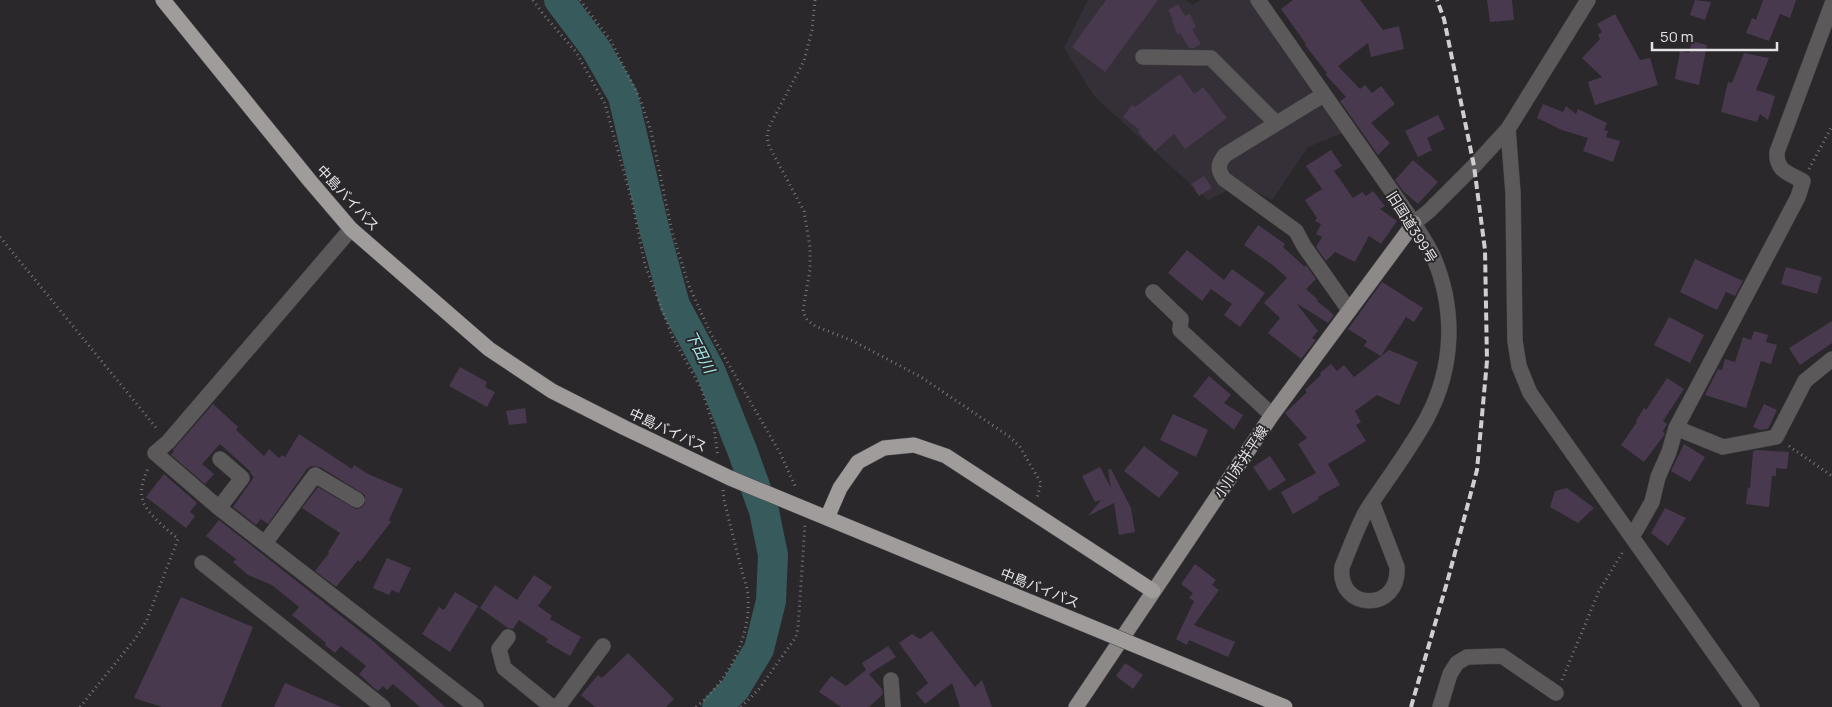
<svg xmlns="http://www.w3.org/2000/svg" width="1832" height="707" viewBox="0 0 1832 707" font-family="Manrope,'Noto Sans JP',sans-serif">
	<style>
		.built { fill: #353038 }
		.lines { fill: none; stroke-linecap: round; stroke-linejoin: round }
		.river { stroke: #375a5c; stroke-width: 30 }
		.building { fill: #49394e }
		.minor-casing { stroke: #484649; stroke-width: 16 }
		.major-casing { stroke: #484649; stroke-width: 16 }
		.highway-casing { stroke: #484649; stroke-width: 16 }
		.path { stroke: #787679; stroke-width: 3; stroke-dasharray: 1 4; stroke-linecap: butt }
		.minor { stroke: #5b5959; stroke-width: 15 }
		.major { stroke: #8d8989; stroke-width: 15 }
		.highway { stroke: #a09c9b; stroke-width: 15 }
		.rail { stroke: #cfced0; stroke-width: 4; stroke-dasharray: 8 4; stroke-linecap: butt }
		.highway-bridge-casing { stroke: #484649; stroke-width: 16; stroke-linecap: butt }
		.highway-bridge { stroke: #a09c9b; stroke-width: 15 }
		.labels { text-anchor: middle; stroke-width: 4; stroke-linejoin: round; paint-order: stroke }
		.street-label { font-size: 14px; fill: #e5e4e5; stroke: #2a282b }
		.water-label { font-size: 15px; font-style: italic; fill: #a4ebee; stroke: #2a282b }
	</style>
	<rect width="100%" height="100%" fill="#2a282b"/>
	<path class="built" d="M 1088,0 L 1186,0 L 1193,5 L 1200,0 L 1256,0 L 1355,128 L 1308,147 L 1272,200 L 1241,184 L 1208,200 L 1094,96 L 1064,48 Z"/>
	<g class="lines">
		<path class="river" d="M 559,0 L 596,49 L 623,96 L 655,232 L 675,305 L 710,370 L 742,450 L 764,511 L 773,555 L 771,601 L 759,649 L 735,689 L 717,707"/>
	</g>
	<path class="building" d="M 1106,0 L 1158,0 L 1105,72 L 1072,47 Z
		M 1293,0 L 1360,0 L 1383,30 L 1399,26 L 1404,49 L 1371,57 L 1368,43 L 1338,66 L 1360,89 L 1365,85 L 1372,93 L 1381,86 L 1395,104 L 1371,123 L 1390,143 L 1378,155 L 1340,101 L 1346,97 L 1325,74 L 1327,73 L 1305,45 L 1306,44 L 1281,9 Z
		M 1487,0 L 1512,0 L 1514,20 L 1490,22 Z
		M 1695,0 L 1711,2 L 1705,20 L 1690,15 Z
		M 1763,0 L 1796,0 L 1790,18 L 1780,14 L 1769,41 L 1746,33 L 1752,18 L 1756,20 Z
		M 1178,4 L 1185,16 L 1190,14 L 1196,27 L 1192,29 L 1201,44 L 1194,48 L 1189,48 L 1180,33 L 1177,34 L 1172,21 L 1173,20 L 1168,10 Z
		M 1615,14 L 1640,60 L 1650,58 L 1658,85 L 1595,105 L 1588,82 L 1602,77 L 1582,58 L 1600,39 L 1598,35 L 1602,32 L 1597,24 Z
		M 1692,41 L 1707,45 L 1699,85 L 1675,79 L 1680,51 L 1689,53 Z
		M 1744,53 L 1769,58 L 1756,90 L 1775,96 L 1768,120 L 1760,114 L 1757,122 L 1721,112 L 1728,82 L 1732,83 Z
		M 1180,74 L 1194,94 L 1203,87 L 1227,118 L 1185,149 L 1174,134 L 1155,151 L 1138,132 L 1140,130 L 1123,117 L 1132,105 L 1135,107 Z
		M 1543,104 L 1563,112 L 1566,106 L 1576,114 L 1578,109 L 1607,123 L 1604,130 L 1608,131 L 1606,137 L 1620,141 L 1613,162 L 1583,151 L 1588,138 L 1562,130 L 1537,118 Z
		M 1438,115 L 1445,129 L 1427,138 L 1432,150 L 1418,157 L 1405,131 Z
		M 1331,150 L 1342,166 L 1334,171 L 1353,198 L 1362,192 L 1366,196 L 1373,191 L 1385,206 L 1380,209 L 1397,221 L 1381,244 L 1369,236 L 1355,262 L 1335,252 L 1326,261 L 1316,247 L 1322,237 L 1316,234 L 1321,224 L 1315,221 L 1317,218 L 1305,200 L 1322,189 L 1306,166 Z
		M 1413,160 L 1438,182 L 1418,204 L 1403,191 L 1395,180 Z
		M 1204,176 L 1212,188 L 1199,196 L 1191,184 Z
		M 1258,225 L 1285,244 L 1283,247 L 1305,267 L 1306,265 L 1316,279 L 1306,289 L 1318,300 L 1317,301 L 1334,315 L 1328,323 L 1296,303 L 1318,331 L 1312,338 L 1316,340 L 1301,359 L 1268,333 L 1280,318 L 1264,303 L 1287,278 L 1274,266 L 1244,245 Z
		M 1187,250 L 1224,280 L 1232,269 L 1265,293 L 1240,327 L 1224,315 L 1232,304 L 1211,289 L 1202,301 L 1168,273 Z
		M 1695,259 L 1743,281 L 1735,296 L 1726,292 L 1717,310 L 1680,292 Z
		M 1786,267 L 1822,277 L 1817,294 L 1781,284 Z
		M 1382,282 L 1423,308 L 1414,322 L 1406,317 L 1381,356 L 1364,346 L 1367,341 L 1348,329 Z
		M 1669,317 L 1704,335 L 1690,363 L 1654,345 Z
		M 1832,321 L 1832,343 L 1800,365 L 1789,348 Z
		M 1754,331 L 1768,335 L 1766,342 L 1777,345 L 1771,364 L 1761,361 L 1746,408 L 1705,395 L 1718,369 L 1722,370 L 1725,359 L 1735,362 L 1743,337 L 1751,340 Z
		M 1389,350 L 1418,362 L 1399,405 L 1377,395 L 1355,411 L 1361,422 L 1356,425 L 1366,441 L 1328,464 L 1340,485 L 1318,497 L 1319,499 L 1293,514 L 1281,492 L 1316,473 L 1298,444 L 1307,438 L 1285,413 L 1307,392 L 1305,390 L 1321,375 L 1320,373 L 1331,364 L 1337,371 L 1344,365 L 1354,377 Z
		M 460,367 L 487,382 L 485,387 L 495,392 L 487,407 L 449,386 Z
		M 1209,376 L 1231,395 L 1224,403 L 1243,415 L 1234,430 L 1193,396 Z
		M 1667,378 L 1684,389 L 1663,421 L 1667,424 L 1663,431 L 1665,434 L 1644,462 L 1621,445 L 1637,422 L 1636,421 L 1644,408 L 1646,410 Z
		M 213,404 L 238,427 L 236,430 L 264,456 L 269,449 L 279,458 L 282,455 L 285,457 L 299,434 L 352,469 L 354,465 L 368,474 L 403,489 L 389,520 L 391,522 L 360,562 L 358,560 L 336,587 L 315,571 L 329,553 L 328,552 L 340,533 L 302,508 L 318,487 L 356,509 L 361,508 L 365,504 L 365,495 L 320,467 L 311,466 L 307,469 L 268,524 L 261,519 L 256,525 L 233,507 L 254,477 L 250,473 L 251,472 L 220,444 L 202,464 L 214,474 L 205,484 L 171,455 L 174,451 L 173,450 Z
		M 1764,404 L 1777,410 L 1768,429 L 1760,430 L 1753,427 Z
		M 525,408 L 527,423 L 509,425 L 506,411 Z
		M 1173,414 L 1208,430 L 1196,457 L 1160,440 Z
		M 1684,444 L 1705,457 L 1690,482 L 1671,471 Z
		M 1144,446 L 1179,473 L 1159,498 L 1124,471 Z
		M 1757,450 L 1789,452 L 1787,469 L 1776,468 L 1776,476 L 1772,476 L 1769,507 L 1746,504 L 1748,487 L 1750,488 L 1753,451 Z
		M 1270,456 L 1286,480 L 1269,491 L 1253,467 Z
		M 1100,467 L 1111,488 L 1108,470 L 1111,469 L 1131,508 L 1135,532 L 1119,535 L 1114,503 L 1088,516 L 1101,500 L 1095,502 L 1082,476 Z
		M 164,474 L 197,503 L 190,512 L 195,516 L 186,528 L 146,497 Z
		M 1567,488 L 1594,508 L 1578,523 L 1550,507 L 1555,491 Z
		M 1665,508 L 1686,518 L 1668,546 L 1651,533 Z
		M 219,520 L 374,642 L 445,707 L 420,707 L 393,684 L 387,690 L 383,686 L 378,691 L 373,687 L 359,674 L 366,666 L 341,646 L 335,653 L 325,645 L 326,643 L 292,615 L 299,607 L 272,585 L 248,575 L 233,562 L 236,559 L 206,536 Z
		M 387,558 L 411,568 L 399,593 L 392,590 L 389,595 L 373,588 Z
		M 1195,564 L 1216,580 L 1212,585 L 1219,590 L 1194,625 L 1235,642 L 1228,657 L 1189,640 L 1187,645 L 1176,639 L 1194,601 L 1189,598 L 1193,593 L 1181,584 Z
		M 534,575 L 552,587 L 538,606 L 552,616 L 550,619 L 581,637 L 570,656 L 546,642 L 548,639 L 519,620 L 513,629 L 508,628 L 480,608 L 495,585 L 517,600 Z
		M 455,592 L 478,606 L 450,652 L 422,634 L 439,607 L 444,610 Z
		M 181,597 L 253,627 L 221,707 L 162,707 L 134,698 Z
		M 932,631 L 975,687 L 982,680 L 992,707 L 960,707 L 952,683 L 925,704 L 916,693 L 928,683 L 899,643 L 912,634 L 920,639 Z
		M 888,646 L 896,657 L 869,674 L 882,689 L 883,694 L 869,707 L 841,707 L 819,692 L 831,676 L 846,686 L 866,670 L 862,663 Z
		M 628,653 L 674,699 L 666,707 L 595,707 L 581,695 L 598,675 L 602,678 Z
		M 1125,663 L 1143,675 L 1133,689 L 1116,676 Z
		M 285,683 L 341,707 L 274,707 Z"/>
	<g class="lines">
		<defs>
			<path id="minor" d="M 1258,0 L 1414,223 C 1420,234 1428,245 1433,256 C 1456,309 1454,367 1427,418 C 1414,442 1397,466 1381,489 C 1375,498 1368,507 1363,517 C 1355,533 1349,550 1342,567 C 1337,611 1400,613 1397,567 L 1372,502
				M 1143,57 L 1211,58 L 1276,123
				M 1323,95 L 1225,155 C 1218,164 1217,169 1224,179 L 1296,231 L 1304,246 L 1349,310
				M 1508,129 L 1513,193 L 1515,341 L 1519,366 L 1530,393 L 1752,707
				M 1414,223 L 1429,211 L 1474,166 L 1508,129 L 1588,0
				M 351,229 L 168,442 L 155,453 L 219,508 L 476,707
				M 1153,292 L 1181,319 L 1180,330 L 1272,415
				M 1676,428 L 1723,447 L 1776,437 L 1805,381 L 1832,359
				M 219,508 L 242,478 L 220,459
				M 1632,537 L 1652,502 L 1658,477 L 1669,452 L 1676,428 L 1798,197 L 1803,181 C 1788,173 1776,171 1777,152 L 1832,4
				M 265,543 L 315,475 L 357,500
				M 202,563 L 383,707
				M 508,637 L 499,649 L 504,668 L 552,707
				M 891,680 L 893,707
				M 558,707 L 603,646
				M 1440,707 L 1450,674 L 1457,663 L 1467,657 L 1502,656 L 1556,693"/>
			<path id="major" d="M 1076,707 L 1272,415 L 1414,223"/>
			<path id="highway" d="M 163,0 L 310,181 L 351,229 L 489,349 L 552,391 L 625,428 L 730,478 L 1079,622
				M 827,518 L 840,488 L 858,462 L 884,448 L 914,445 L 946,456 L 1153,591"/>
		</defs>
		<use href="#minor" class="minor-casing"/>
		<use href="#major" class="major-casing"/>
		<use href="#highway" class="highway-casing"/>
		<path class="path" d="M 533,0 L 543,14 L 576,52 L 605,104 L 632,201 L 645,265 L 673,338 L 701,388 L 714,427 L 718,457
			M 580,0 L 611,41 L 640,99 L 651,131 L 672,232 L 689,286 L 710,332 L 780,453 L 796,488
			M 815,0 L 812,30 L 804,61 L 769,127 L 767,137 L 769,146 L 804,211 L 810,247 L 810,270 L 804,304 L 803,312 L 807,320 L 815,326 L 853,341 L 921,377 L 1010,437 L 1020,447 L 1041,483 L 1037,498
			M 1809,169 L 1832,126
			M 0,237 L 158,430
			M 1789,446 L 1832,476
			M 1562,680 L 1599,591 L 1624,550
			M 80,707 L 135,639 L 146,622 L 178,539 C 168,530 147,514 143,501 C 139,490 144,476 149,467
			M 696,707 C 727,682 751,638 748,597 C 748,587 743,577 741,567 C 735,545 730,523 724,500 L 723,490
			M 741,707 L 759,689 L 796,637 L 798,628 L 805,525"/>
		<use href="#minor" class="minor"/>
		<use href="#major" class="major"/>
		<use href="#highway" class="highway"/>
		<path class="rail" d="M 1411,707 L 1448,579 L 1477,470 L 1487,361 L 1485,250 L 1474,166 L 1444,19 L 1437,0"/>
		<defs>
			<path id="highway-bridge" d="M 1079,622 L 1285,707"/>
		</defs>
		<use href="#highway-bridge" class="highway-bridge-casing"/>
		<use href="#highway-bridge" class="highway-bridge"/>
	</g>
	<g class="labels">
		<g class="street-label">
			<text transform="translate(348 198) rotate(47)" y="5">中島バイパス</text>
			<text transform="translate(1412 227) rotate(58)" y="5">旧国道399号</text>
			<text transform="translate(668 430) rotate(25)" y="5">中島バイパス</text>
			<text transform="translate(1241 462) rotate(-56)" y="5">小川赤井平線</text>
			<text transform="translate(1040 588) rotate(22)" y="5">中島バイパス</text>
		</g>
		<g class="water-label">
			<text transform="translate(700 352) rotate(63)" y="5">下田川</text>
		</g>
	</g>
	<path d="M1652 42v8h125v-8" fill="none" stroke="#e5e4e5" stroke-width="2.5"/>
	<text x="1660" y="42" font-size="15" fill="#e5e4e5" stroke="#2a282b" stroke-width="4" paint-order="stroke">50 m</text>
</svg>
